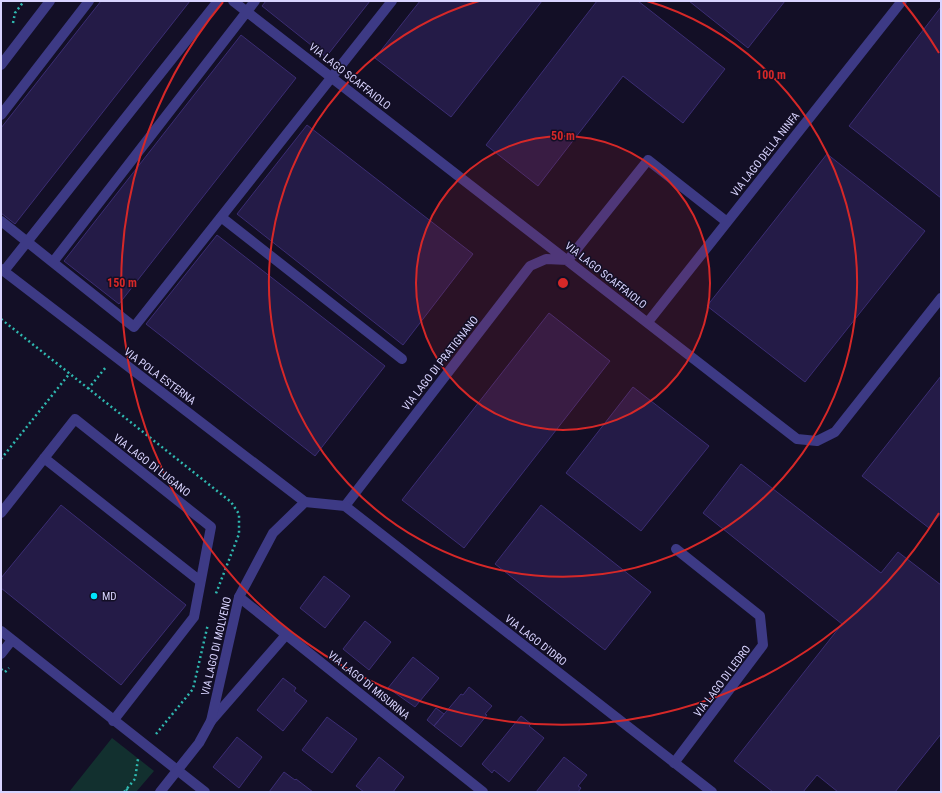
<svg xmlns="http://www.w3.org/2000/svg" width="942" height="793" viewBox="0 0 942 793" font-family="'Roboto Condensed',sans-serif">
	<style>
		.green { fill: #12302f }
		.building { fill: #241b47; stroke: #3b2d73 }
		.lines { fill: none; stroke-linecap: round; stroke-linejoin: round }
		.path { stroke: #2fb8b0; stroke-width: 2.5; stroke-dasharray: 2 3; stroke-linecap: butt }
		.service { stroke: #3d3a85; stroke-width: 10 }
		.minor { stroke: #3d3a85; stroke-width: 10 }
		.tertiary { stroke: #3d3a85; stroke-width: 10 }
		.ring { fill: none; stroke: #d62828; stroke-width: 2 }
		.poi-dot { fill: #00e5ff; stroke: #130f26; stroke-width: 1.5 }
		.labels { text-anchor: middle; stroke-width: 3; stroke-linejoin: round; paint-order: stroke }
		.street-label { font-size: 11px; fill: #d9d4ff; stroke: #130f26 }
		.poi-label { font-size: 11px; fill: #d9d4ff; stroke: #130f26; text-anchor: start }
		.centre { fill: #d62828; stroke: #130f26; stroke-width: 2 }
		.ring-label { font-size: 12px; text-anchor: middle; font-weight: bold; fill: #d62828; stroke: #130f26; stroke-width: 3; stroke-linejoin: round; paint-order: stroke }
	</style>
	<rect width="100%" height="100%" fill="#130f26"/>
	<path class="green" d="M 112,738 L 154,771 L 136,792 L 69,792 Z"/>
	<path class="building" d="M 101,1 L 190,1 L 15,224 L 1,213 L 1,128 Z
		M 266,1 L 370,1 L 326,57 L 262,6 Z
		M 420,1 L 542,1 L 451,117 L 375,58 Z
		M 597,1 L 638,1 L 725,69 L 683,123 L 623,76 L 538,186 L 486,145 Z
		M 689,1 L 785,1 L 748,48 Z
		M 941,7 L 941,198 L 849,126 Z
		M 241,35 L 296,78 L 119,304 L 64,261 Z
		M 307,125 L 473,254 L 403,345 L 237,214 Z
		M 827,154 L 925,231 L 805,382 L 707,306 Z
		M 217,235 L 385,366 L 315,456 L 146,324 Z
		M 549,313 L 610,361 L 464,548 L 402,500 Z
		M 941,376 L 941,513 L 929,528 L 862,476 Z
		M 633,387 L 709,446 L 641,531 L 566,473 Z
		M 741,464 L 881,573 L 898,552 L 941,585 L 941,734 L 895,792 L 838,792 L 817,775 L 803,792 L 773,792 L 734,761 L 842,624 L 703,513 Z
		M 61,505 L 186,605 L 121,685 L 1,588 L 1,578 Z
		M 541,505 L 651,592 L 605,650 L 495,564 Z
		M 324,576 L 350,596 L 325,628 L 300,608 Z
		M 365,621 L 391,642 L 369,670 L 343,649 Z
		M 413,657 L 439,678 L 415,707 L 388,688 Z
		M 283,678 L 296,688 L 294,691 L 307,701 L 283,731 L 257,710 Z
		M 469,687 L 492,706 L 485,714 L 487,715 L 461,747 L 434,726 L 461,694 L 463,695 Z
		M 436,708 L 444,714 L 434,726 L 427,720 Z
		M 521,716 L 531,724 L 529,726 L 544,738 L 509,782 L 494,770 L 492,773 L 482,764 Z
		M 327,717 L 357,739 L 332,773 L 302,750 Z
		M 237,737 L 262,757 L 239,788 L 213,767 Z
		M 379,757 L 404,777 L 393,792 L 364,792 L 356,786 Z
		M 564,757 L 587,775 L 578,786 L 581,788 L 578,792 L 536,792 Z
		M 284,772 L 295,780 L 296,779 L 313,792 L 269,792 Z"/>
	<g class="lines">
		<path class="path" d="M 13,23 L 15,13 L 24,1
			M 1,319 L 231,502 L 239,514 L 239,534 L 215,596
			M 88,389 L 106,367
			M 1,459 L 70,373
			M 1,669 L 5,672 L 9,668
			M 156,734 L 193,689 L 208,624
			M 126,789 L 130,792
			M 124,792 L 135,779 L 138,759"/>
		<path class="service" d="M 233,1 L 797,439 L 817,441 L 835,432 L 941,298
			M 1,115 L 89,1
			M 221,217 L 402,359
			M 1,221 L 134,327 L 392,1
			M 568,260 L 648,160 L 727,222
			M 53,262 L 255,1
			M 4,271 L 218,1
			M 648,322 L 902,1
			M 345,506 L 530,266 L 546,259 L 568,260
			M 674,763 L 763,645 L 760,616 L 676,549"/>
		<path class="minor" d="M 1,65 L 50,1
			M 1,269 L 305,502
			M 44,458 L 200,581
			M 1,513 L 75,419 L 211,527 L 194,617 L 113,721
			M 239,597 L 483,792
			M 1,631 L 205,792
			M 1,654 L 12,640
			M 211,721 L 286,635"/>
		<path class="tertiary" d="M 160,792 L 199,743 L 211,721 L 239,597 L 273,533 L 305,502 L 345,506 L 712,792"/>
	</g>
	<circle cx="563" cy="283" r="147" fill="#d62828" fill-opacity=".12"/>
	<g class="ring">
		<circle cx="563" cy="283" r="147"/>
		<path d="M647 1A294 294 0 1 1 479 1"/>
		<path d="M939 513A441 441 0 1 1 223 2M903 2A441 441 0 0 1 939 53"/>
	</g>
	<circle class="poi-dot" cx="94" cy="596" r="4"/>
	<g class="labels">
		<g class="street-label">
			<text transform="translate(350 76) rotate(38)" y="4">VIA LAGO SCAFFAIOLO</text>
			<text transform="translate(765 154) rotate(-52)" y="4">VIA LAGO DELLA NINFA</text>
			<text transform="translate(606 275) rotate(38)" y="4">VIA LAGO SCAFFAIOLO</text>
			<text transform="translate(440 363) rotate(-52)" y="4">VIA LAGO DI PRATIGNANO</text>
			<text transform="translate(160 376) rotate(37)" y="4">VIA POLA ESTERNA</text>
			<text transform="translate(152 465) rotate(38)" y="4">VIA LAGO DI LUGANO</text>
			<text transform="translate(536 640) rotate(38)" y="4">VIA LAGO D'IDRO</text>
			<text transform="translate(216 646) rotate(-77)" y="4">VIA LAGO DI MOLVENO</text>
			<text transform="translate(722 681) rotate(-53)" y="4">VIA LAGO DI LEDRO</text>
			<text transform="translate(369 685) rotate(39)" y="4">VIA LAGO DI MISURINA</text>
		</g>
		<g class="poi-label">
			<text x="102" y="600">MD</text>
		</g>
	</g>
	<circle cx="563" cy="283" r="6" class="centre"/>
	<g class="ring-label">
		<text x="771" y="79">100 m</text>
		<text x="563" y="140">50 m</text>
		<text x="122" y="287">150 m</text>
	</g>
	<rect width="942" height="793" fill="none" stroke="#d9d4ff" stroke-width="4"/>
</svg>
